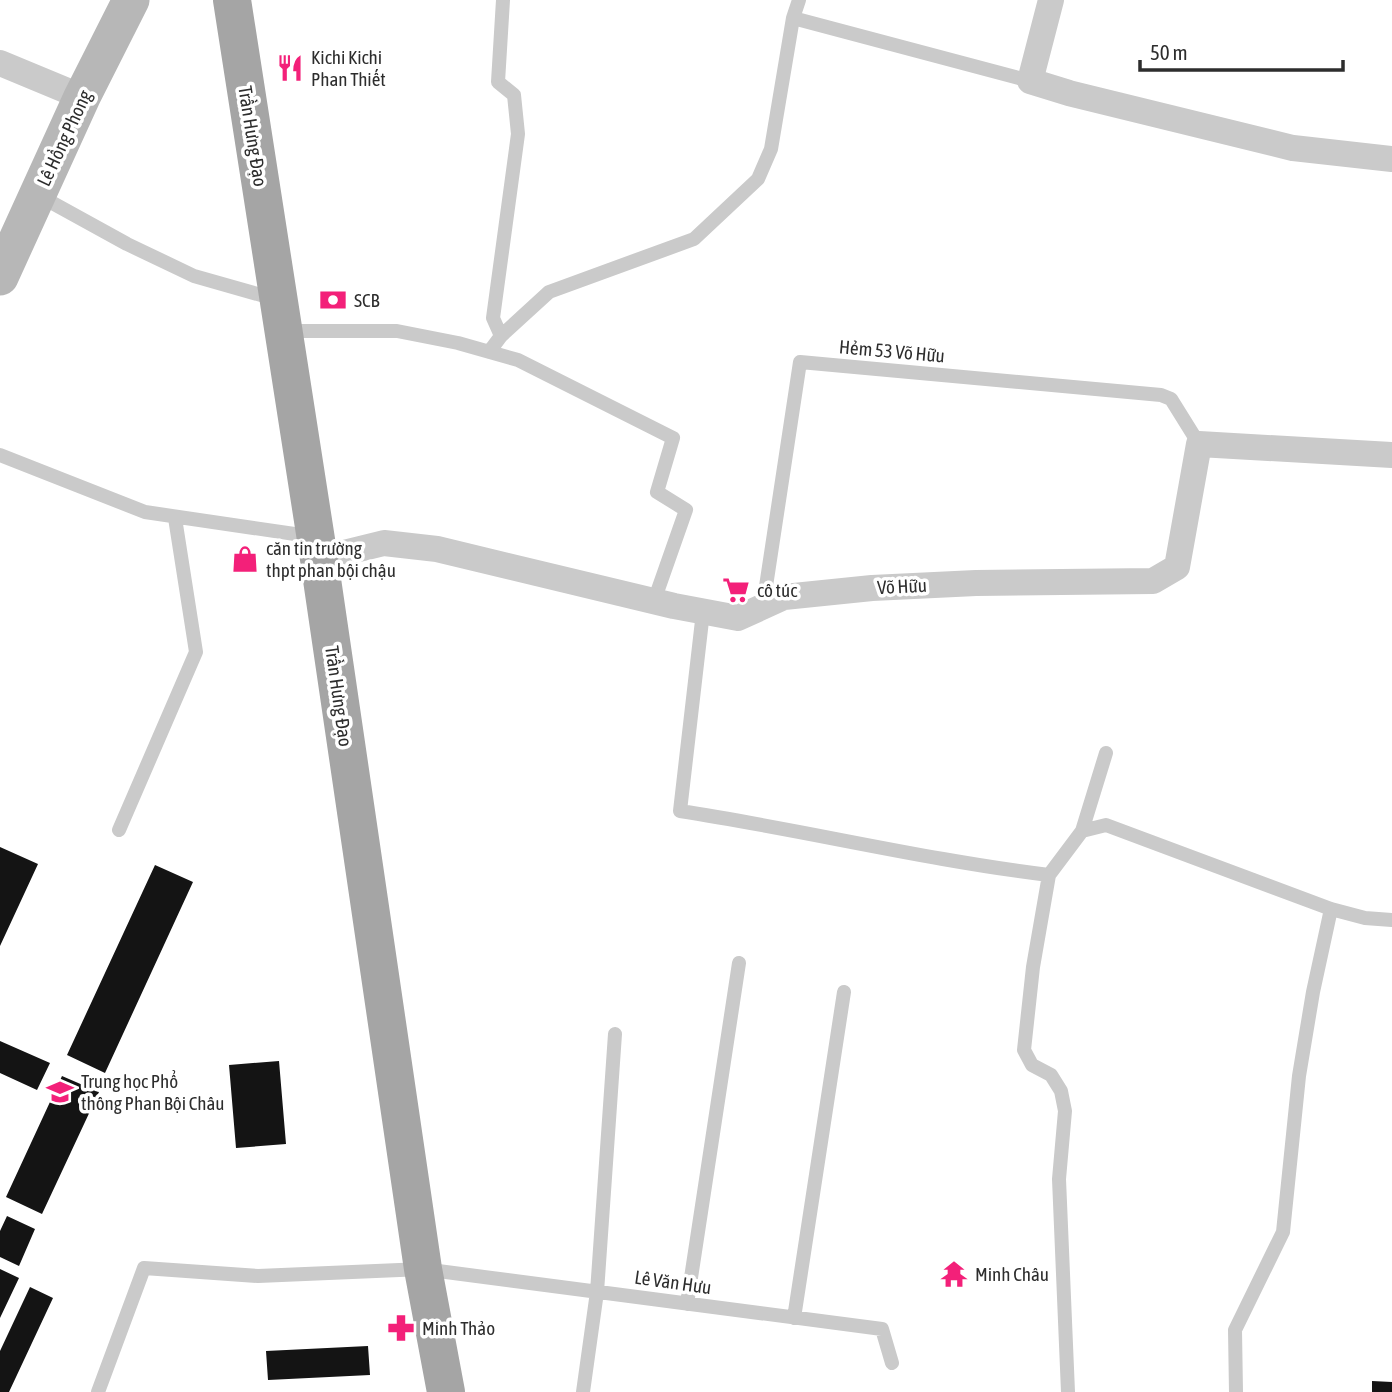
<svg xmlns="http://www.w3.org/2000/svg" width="1392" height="1392" viewBox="0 0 1392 1392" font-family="'Asap Condensed',sans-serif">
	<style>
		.building { fill: #141414 }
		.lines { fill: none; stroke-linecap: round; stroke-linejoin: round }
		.service { stroke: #cacaca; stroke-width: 14 }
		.minor { stroke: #cacaca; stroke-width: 26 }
		.secondary { stroke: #b7b7b7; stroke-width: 37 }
		.primary { stroke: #a5a5a5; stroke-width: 38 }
		.labels { text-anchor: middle; stroke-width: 7; stroke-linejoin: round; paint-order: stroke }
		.poi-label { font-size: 19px; fill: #2d2d2d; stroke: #fff; text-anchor: start }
		.street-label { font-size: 19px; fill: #2d2d2d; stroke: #fff }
	</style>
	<rect width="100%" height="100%" fill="#fff"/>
	<path class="building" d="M 0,847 L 38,864 L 0,946 Z
		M 155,865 L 193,882 L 105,1073 L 67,1055 Z
		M 0,1041 L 50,1063 L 37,1090 L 0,1073 Z
		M 279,1061 L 286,1144 L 236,1148 L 229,1065 Z
		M 62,1076 L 99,1092 L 42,1214 L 6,1197 Z
		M 7,1216 L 35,1229 L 19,1266 L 0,1257 L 0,1231 Z
		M 0,1269 L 19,1278 L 0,1318 Z
		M 30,1287 L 53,1298 L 9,1392 L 0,1392 L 0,1351 Z
		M 368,1346 L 370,1375 L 268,1380 L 266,1351 Z
		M 1372,1381 L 1392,1382 L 1392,1392 L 1372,1392 Z"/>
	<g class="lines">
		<path class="service" d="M 793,18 L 1030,81
			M 38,195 L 127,244 L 194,276 L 275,299
			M 285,331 L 397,331 L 458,343 L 518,360 L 673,438 L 657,492 L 686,510 L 654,601
			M 501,336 L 493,318 L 518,134 L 514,95 L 498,82 L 503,0
			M 489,352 L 501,336 L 549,292 L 694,239 L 758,179 L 771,149 L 793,18 L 799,0
			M 0,455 L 145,512 L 315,537
			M 763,606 L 800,362 L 1161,395 L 1171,399 L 1199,444
			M 703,612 L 680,811 C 804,830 925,860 1049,875 L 1033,967 L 1024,1050 L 1032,1065 L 1051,1075 L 1061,1091 L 1065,1111 L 1059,1179 L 1068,1392
			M 119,830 L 196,652 L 175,518
			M 1082,831 L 1106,753
			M 1049,875 L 1082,831 L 1106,825 L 1331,909 L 1365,918 L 1392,920
			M 687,1304 L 739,963
			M 794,1318 L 844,992
			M 98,1392 L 144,1268 L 258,1276 L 423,1269 L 882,1329 L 892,1363
			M 583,1392 L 597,1292 L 615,1034
			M 1236,1392 L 1235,1330 L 1283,1232 L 1299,1076 L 1313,992 L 1331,909"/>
		<path class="minor" d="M 1051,0 L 1030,81 L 1069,93 L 1293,148 L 1392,159
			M 0,63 L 82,97
			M 319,559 L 384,543 L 437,549 L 674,606 L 738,618 L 784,597 L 872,588 L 976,583 L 1153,581 L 1177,567 L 1199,444 L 1392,455"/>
		<path class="secondary" d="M 0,277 L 82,97 L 131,0"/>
		<path class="primary" d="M 232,0 L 319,559 L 423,1269 L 446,1392"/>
	</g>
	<defs>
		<symbol id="restaurant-bare" viewBox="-9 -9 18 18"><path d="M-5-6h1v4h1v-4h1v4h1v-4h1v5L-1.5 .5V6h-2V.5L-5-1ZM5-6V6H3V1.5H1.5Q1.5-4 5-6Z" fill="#f32079" stroke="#fff" stroke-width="2.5" paint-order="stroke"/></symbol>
		<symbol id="bank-bare" viewBox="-9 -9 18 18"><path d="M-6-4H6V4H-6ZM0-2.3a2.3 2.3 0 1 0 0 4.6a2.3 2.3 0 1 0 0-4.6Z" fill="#f32079" stroke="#fff" stroke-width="2.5" paint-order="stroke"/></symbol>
		<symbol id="shop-bare" viewBox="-9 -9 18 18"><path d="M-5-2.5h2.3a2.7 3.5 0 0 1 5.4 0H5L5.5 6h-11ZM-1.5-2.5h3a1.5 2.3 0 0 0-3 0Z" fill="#f32079" stroke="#fff" stroke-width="2.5" paint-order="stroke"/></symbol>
		<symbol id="supermarket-bare" viewBox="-9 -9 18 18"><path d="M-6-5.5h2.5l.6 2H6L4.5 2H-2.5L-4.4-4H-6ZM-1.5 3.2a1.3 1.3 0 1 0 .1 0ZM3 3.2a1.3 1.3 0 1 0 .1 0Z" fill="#f32079" stroke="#fff" stroke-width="2.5" paint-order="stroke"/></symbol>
		<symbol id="school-bare" viewBox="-9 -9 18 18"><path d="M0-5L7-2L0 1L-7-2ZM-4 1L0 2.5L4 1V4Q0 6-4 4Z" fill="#f32079" stroke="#fff" stroke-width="2.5" paint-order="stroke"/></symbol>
		<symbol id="temple-bare" viewBox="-9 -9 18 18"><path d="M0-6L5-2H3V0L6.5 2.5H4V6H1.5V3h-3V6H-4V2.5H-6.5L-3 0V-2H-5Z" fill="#f32079" stroke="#fff" stroke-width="2.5" paint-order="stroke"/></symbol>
		<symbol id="pharmacy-bare" viewBox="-9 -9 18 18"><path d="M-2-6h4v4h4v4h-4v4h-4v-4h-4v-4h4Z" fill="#f32079" stroke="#fff" stroke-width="2.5" paint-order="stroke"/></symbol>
	</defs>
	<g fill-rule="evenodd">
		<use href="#restaurant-bare" x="271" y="49" width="38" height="38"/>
		<use href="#bank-bare" x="314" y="281" width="38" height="38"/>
		<use href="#shop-bare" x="226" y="540" width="38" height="38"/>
		<use href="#supermarket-bare" x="717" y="571" width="38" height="38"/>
		<use href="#school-bare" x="41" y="1073" width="38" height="38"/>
		<use href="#temple-bare" x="935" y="1255" width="38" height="38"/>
		<use href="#pharmacy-bare" x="382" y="1309" width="38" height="38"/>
	</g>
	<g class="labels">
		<g class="poi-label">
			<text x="311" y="64">Kichi Kichi<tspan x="311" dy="22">Phan Thiết</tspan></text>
			<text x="354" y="307">SCB</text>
			<text x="266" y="555">căn tin trường<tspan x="266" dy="22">thpt phan bội chậu</tspan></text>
			<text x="757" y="597">cô túc</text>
			<text x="81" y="1088">Trung học Phổ<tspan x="81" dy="22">thông Phan Bội Châu</tspan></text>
			<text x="975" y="1281">Minh Châu</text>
			<text x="422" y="1335">Minh Thảo</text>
		</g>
		<g class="street-label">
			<text transform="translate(253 136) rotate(81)" y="7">Trần Hưng Đạo</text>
			<text transform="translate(64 138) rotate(-65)" y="7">Lê Hồng Phong</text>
			<text transform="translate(892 351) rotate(5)" y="7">Hẻm 53 Võ Hữu</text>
			<text transform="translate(902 586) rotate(-3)" y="7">Võ Hữu</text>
			<text transform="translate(339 696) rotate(82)" y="7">Trần Hưng Đạo</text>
			<text transform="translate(673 1282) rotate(8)" y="7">Lê Văn Hưu</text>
		</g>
	</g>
	<path d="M1140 60v10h203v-10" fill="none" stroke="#2d2d2d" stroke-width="3.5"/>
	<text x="1150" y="60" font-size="21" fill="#2d2d2d" stroke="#ffffff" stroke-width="5" paint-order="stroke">50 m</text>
</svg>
